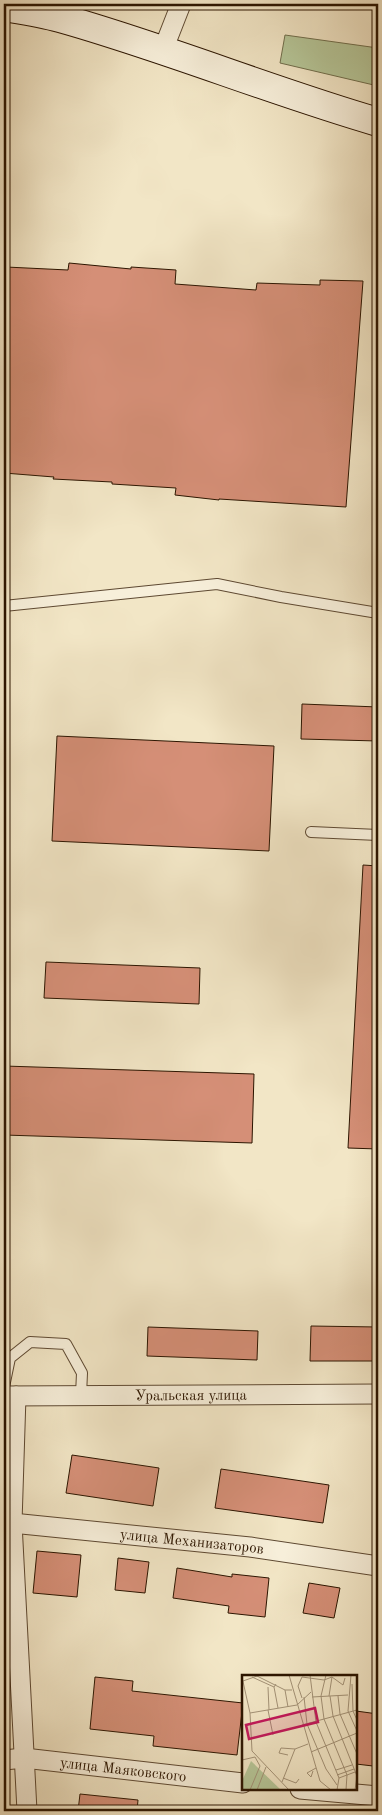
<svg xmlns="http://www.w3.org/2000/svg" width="382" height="1815" viewBox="0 0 382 1815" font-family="'Old Standard TT',serif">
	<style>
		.green { fill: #b6c698; stroke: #716e4c }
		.building { fill: #d58f77; stroke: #2c1500 }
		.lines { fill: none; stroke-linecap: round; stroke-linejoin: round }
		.lane-casing { stroke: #5e4932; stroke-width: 12 }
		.street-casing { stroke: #5e4932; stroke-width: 21 }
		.secondary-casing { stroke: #2c1500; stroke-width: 30 }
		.lane { stroke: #f7efda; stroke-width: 10 }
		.street { stroke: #f7efda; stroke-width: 19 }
		.secondary { stroke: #f7efda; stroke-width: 28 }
		.labels { text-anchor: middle; stroke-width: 4.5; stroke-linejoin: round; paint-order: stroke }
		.street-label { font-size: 15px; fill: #2c1500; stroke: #f7efda }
		.inset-road { fill: none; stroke: #a39277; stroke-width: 1 }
		.view { fill: #c2185b; fill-opacity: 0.15; stroke: #c2185b; stroke-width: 2.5 }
		.inset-edge { fill: none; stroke: #2c1500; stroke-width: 2.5 }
	</style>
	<rect width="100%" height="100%" fill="#f2e6c6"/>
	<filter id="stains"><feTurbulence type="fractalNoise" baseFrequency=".004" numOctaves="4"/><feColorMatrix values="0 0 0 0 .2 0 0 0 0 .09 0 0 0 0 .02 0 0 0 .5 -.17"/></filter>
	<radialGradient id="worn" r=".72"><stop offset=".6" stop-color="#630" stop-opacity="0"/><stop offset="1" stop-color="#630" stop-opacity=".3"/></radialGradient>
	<path class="green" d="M 285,35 L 378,48 L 378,86 L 280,63 Z"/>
	<path class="building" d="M 69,263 L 131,269 L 131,267 L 176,270 L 175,284 L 256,290 L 257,283 L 320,285 L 320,280 L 363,281 L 346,507 L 219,499 L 219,500 L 175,495 L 176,488 L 112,484 L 112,482 L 53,479 L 54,477 L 4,473 L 4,301 L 6,267 L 68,270 Z
		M 302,704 L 378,707 L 378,741 L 301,739 Z
		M 57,736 L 274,746 L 269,851 L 52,841 Z
		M 363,865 L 378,866 L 378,1149 L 348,1148 Z
		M 46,962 L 200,968 L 199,1004 L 44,998 Z
		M 4,1066 L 254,1074 L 252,1143 L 4,1135 Z
		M 311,1326 L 378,1327 L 378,1361 L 310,1361 Z
		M 148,1327 L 258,1331 L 257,1360 L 147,1356 Z
		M 72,1455 L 159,1468 L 153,1506 L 66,1493 Z
		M 221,1469 L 329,1485 L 323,1523 L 215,1508 Z
		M 37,1551 L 81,1555 L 77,1597 L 33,1593 Z
		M 118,1558 L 149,1562 L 145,1593 L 115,1590 Z
		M 177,1568 L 232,1577 L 232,1574 L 269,1578 L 265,1617 L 228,1613 L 229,1606 L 173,1598 Z
		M 309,1583 L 340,1588 L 334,1618 L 303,1613 Z
		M 95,1677 L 133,1681 L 132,1691 L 243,1703 L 237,1755 L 153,1746 L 154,1736 L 90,1729 Z
		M 356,1711 L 378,1714 L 373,1766 L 356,1764 Z
		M 80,1794 L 138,1800 L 137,1811 L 78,1811 Z"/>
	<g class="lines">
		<defs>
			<path id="lane" d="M 4,606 L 217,584 L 281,597 L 378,613
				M 311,832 L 378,835
				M 4,1387 L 10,1358 L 30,1342 L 66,1344 L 82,1373 L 81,1395"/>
			<g id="street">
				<path d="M 163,50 L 181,4"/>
				<path id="s1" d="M 5,1396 L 378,1394"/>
				<path d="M 16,1396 L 12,1523 L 27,1811"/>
				<path id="s2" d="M 4,1524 L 12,1523 L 250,1547 L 378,1566"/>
				<path id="s3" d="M 4,1760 L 24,1758 L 243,1783"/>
				<path d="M 300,1789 L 378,1796"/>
			</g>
			<path id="secondary" d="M 4,7 C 22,10 42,13 60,18 C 167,48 271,91 378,122"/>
		</defs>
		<use href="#lane" class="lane-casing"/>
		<use href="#street" class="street-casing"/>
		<use href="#secondary" class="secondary-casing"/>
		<use href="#lane" class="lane"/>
		<use href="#street" class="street"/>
		<use href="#secondary" class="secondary"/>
	</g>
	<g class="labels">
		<g class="street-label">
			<text dy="5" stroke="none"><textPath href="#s1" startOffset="186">Уральская улица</textPath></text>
			<text dy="5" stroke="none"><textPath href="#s2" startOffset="189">улица Механизаторов</textPath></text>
			<text dy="5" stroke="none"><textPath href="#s3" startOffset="120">улица Маяковского</textPath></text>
		</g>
	</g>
	<g transform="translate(242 1675)">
		<rect width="115" height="115" fill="#f2e6c6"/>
		<path d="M 9,86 L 39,115 L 0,115 L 0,106 Z" fill="#b6c698"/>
		<path class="inset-road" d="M 13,0 L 43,15 L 50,15M 47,0 L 78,106 L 89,115M 68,0 L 74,47 L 97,103 L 95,115M 84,0 L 79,21 L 82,44 L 105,100 L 104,115M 109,0 L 106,36 L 115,56M 0,2 L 8,38 L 10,76 L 47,115M 10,2 L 32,12 L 34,9M 90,2 L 101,10 L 103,3M 1,6 L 18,0M 110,9 L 111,36 L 115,45M 26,12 L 27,35M 32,12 L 36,33M 43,15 L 46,32M 88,21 L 91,41 L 115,101 L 113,115M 96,21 L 98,39 L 115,79M 62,22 L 65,49 L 84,94 L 95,110M 70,22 L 106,20M 60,23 L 56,11 L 60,2 L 82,5 L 90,2 L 87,21M 26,35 L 31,60M 8,38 L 55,30 L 69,17M 60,50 L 115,35M 69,77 L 115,58M 46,80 L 37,78 L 39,73 L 53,74M 0,85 L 13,82 L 18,91 L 8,115M 94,95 L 110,90M 71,96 L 69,102 L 65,98 L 74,93M 95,100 L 112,94M 41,103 L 54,108 L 57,104M 97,103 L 113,97M 40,107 L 53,74 L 66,69M 15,115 L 24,92"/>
		<path class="view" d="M 73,33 L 76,47 L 7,64 L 4,50 Z"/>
		<rect width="115" height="115" class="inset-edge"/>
	</g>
	<rect width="382" height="1815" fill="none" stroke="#f2e6c6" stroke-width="20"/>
	<rect x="5" y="5" width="372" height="1805" fill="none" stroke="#2c1500" stroke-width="2.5"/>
	<rect x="10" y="10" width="362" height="1795" fill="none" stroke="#2c1500"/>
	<rect width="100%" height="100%" filter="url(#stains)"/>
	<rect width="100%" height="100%" fill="url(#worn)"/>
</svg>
